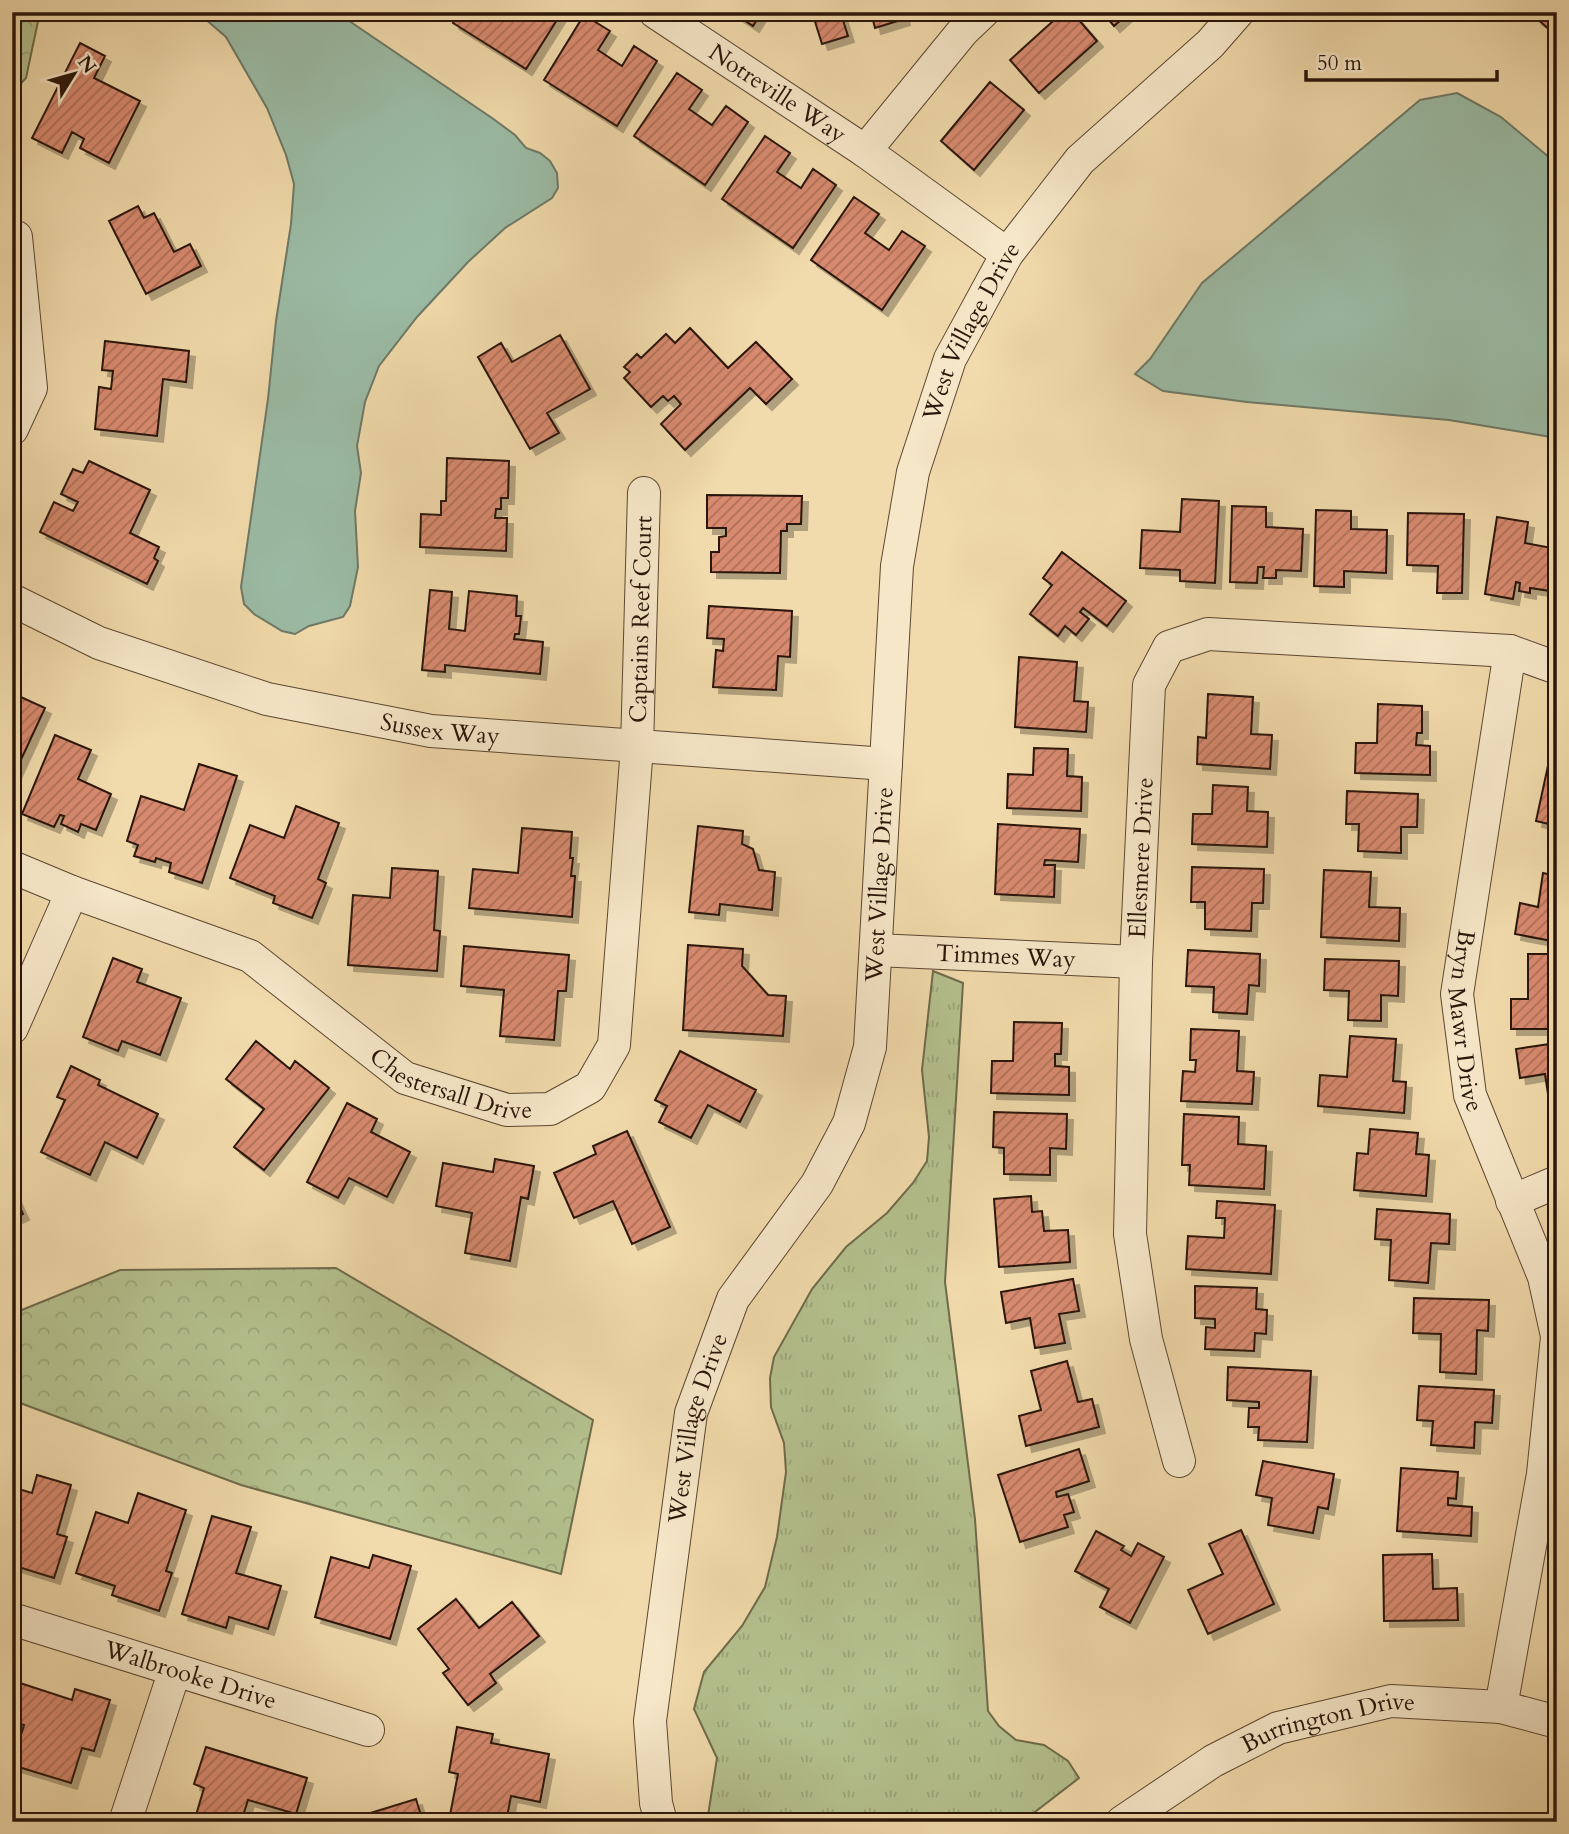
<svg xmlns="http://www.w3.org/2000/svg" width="1569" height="1834" viewBox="0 0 1569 1834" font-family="Cardo,serif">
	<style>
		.forest { fill: url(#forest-crowns); stroke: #6f6b4c; stroke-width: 2 }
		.park { fill: url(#park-tufts); stroke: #6f6b4c; stroke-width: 2 }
		.water { fill: #9bbba5; stroke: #6e7967; stroke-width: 2 }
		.building { fill: url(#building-hatch); stroke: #2a150a; stroke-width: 2; filter: url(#shadow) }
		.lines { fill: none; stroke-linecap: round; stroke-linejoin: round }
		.minor-casing { stroke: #5c4632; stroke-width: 34 }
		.minor { stroke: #f6e7c8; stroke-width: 32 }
		.labels { text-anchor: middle; stroke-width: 7; stroke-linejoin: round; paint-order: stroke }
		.street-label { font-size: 24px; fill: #2a150a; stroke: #f6e7c8 }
	</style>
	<defs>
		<pattern id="forest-crowns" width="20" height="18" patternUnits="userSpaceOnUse" patternTransform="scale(1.75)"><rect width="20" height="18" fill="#b4c18e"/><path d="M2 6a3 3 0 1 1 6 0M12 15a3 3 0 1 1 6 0" fill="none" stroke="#9ba579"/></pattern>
		<pattern id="park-tufts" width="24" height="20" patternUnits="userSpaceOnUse" patternTransform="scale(1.75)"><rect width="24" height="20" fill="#b4c18e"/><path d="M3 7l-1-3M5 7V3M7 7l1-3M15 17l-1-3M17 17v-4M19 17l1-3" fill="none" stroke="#9ba579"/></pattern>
		<pattern id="building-hatch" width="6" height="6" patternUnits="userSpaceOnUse" patternTransform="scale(1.75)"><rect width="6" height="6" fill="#d88a6f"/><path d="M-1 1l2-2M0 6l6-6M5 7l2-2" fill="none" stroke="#af7059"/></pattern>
		<filter id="shadow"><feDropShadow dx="6" dy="6" stdDeviation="0" flood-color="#0004"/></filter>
	</defs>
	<rect width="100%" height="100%" fill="#f1daab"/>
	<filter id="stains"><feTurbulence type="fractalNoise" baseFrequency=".00286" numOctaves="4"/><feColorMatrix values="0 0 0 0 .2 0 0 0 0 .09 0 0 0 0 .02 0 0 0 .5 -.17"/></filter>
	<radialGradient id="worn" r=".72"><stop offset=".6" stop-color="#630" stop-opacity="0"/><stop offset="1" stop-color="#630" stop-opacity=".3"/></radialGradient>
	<path class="forest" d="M 12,12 L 40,12 L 26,78 L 12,93 Z
		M 336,1268 L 593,1420 L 561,1574 L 241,1485 L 12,1400 L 12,1314 L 120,1270 Z"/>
	<path class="park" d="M 933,971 L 963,983 L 945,1282 L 975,1519 L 988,1711 L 999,1726 L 1016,1740 L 1044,1745 L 1068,1761 L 1079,1778 L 1022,1822 L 707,1822 L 717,1758 L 694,1709 L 704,1672 L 742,1626 L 765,1587 L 777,1537 L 786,1472 L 784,1443 L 771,1407 L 770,1378 L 774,1357 L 812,1289 L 846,1247 L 887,1213 L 913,1183 L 927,1161 L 929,1137 L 922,1070 Z"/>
	<path class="water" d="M 197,12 L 336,12 L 492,118 L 515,135 L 526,148 L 540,153 L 550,161 L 557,173 L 558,188 L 552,198 L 505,228 L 468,262 L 417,317 L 379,366 L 365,402 L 357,446 L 361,473 L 355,511 L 358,567 L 350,606 L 343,617 L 309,626 L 295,634 L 282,631 L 254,614 L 244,604 L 241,587 L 268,399 L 276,321 L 291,224 L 294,184 L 286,155 L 267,108 L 226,37 Z
		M 1457,93 L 1501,117 L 1557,164 L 1557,438 L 1449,420 L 1247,402 L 1163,391 L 1135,374 L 1150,359 L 1202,283 L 1420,100 Z"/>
	<path class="building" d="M 460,12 L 562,12 L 526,69 L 453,23 Z
		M 732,12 L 762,12 L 753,26 Z
		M 812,12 L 847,12 L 841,14 L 848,36 L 822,44 Z
		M 871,12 L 902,12 L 904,19 L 875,28 Z
		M 1063,12 L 1072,12 L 1097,41 L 1039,93 L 1010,60 Z
		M 1102,12 L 1130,12 L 1114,26 Z
		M 1540,12 L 1557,12 L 1557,36 L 1536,18 Z
		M 584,15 L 610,31 L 598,50 L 622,66 L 634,46 L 657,61 L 617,126 L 544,80 Z
		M 80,43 L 105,56 L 94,78 L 140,101 L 109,163 L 80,148 L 84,139 L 72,132 L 62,153 L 32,138 Z
		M 677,73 L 702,90 L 689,109 L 712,125 L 726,106 L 748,122 L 705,185 L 634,136 Z
		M 990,82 L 1024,110 L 974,170 L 941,141 Z
		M 765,136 L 790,153 L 777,172 L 801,188 L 813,169 L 836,185 L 793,248 L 722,199 Z
		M 854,197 L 879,214 L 865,233 L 889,250 L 902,231 L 925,246 L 882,310 L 811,260 Z
		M 138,206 L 144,218 L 154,213 L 174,252 L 190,244 L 201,266 L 146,294 L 109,221 Z
		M 690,328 L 728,368 L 756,342 L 792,379 L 766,404 L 750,388 L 685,450 L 661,424 L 681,404 L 674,396 L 668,401 L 663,396 L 651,407 L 624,378 L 630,372 L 624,367 L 637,354 L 641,358 L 666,334 L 675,343 Z
		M 560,335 L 590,389 L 547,413 L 559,433 L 530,449 L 478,357 L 501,343 L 512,362 Z
		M 105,341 L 189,351 L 186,382 L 163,379 L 157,436 L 95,429 L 99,387 L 111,389 L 113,371 L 102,370 Z
		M 447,458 L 509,461 L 508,498 L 501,498 L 501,509 L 496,509 L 495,518 L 507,518 L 506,551 L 420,547 L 421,514 L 441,515 L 441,501 L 446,501 Z
		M 89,461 L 150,490 L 130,533 L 159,547 L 154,558 L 158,561 L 147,584 L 40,532 L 54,502 L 73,511 L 78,502 L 61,494 L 73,469 L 83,473 Z
		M 707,495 L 802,496 L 801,524 L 787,524 L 787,531 L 781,531 L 780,573 L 711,572 L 711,552 L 719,552 L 719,537 L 726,536 L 726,528 L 707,528 Z
		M 1182,499 L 1219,501 L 1215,583 L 1180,581 L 1180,570 L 1140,568 L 1142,530 L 1180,532 Z
		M 1232,506 L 1266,507 L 1266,527 L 1303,529 L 1301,571 L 1276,570 L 1276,578 L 1263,578 L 1264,567 L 1258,567 L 1257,583 L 1230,582 Z
		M 1316,510 L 1351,511 L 1351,529 L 1387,530 L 1386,573 L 1344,571 L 1344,587 L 1314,586 Z
		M 1408,513 L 1464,514 L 1462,593 L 1437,593 L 1438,566 L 1407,565 Z
		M 1497,517 L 1528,522 L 1525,543 L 1557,549 L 1557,592 L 1530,588 L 1530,593 L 1519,591 L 1520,583 L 1516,582 L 1513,599 L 1485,594 Z
		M 1062,552 L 1126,601 L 1107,626 L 1083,608 L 1080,612 L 1089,619 L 1076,635 L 1065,626 L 1058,636 L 1030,614 L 1052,585 L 1043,578 Z
		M 430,590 L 452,592 L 449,629 L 465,631 L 469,591 L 517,596 L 516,616 L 521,616 L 519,634 L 515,634 L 514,639 L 543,642 L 540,674 L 445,665 L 445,672 L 422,670 Z
		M 709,606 L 792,611 L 790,657 L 778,656 L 776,690 L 713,687 L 716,650 L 723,651 L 724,639 L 707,638 Z
		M 1019,657 L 1077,662 L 1074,701 L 1088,702 L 1086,732 L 1015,727 Z
		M 12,693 L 45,708 L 12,779 Z
		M 1208,694 L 1253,697 L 1251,734 L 1272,735 L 1270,769 L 1197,764 L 1198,737 L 1206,738 Z
		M 1378,704 L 1422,706 L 1422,733 L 1417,733 L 1416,745 L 1430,746 L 1430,775 L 1355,773 L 1356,743 L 1377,743 Z
		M 1556,729 L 1557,729 L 1557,826 L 1536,821 Z
		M 55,735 L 91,750 L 78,779 L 111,794 L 96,830 L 81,824 L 78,832 L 61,824 L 64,816 L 60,815 L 54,827 L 22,814 Z
		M 1034,748 L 1068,749 L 1067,776 L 1082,777 L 1081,811 L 1007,808 L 1008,774 L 1033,775 Z
		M 199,764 L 237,776 L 202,883 L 169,872 L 171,863 L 156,858 L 155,862 L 134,856 L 138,845 L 127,841 L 141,796 L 184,810 Z
		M 1213,785 L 1248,787 L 1247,811 L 1268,812 L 1267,847 L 1192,844 L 1193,814 L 1212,814 Z
		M 1347,791 L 1418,794 L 1417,827 L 1401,827 L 1401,853 L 1358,851 L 1359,824 L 1346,824 Z
		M 296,806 L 339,823 L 318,879 L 326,883 L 312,918 L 273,903 L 275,896 L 230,878 L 250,825 L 284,838 Z
		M 998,824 L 1080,829 L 1078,862 L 1045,860 L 1044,865 L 1055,865 L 1054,897 L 995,894 Z
		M 698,826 L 743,831 L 742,844 L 753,849 L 759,870 L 775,872 L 772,910 L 720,904 L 719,915 L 689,912 Z
		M 522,828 L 572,832 L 570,858 L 573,858 L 571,876 L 575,876 L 572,917 L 469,908 L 473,869 L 518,873 Z
		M 1192,867 L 1264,869 L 1263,903 L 1252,903 L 1251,931 L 1205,929 L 1205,902 L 1191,902 Z
		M 392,868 L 438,871 L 434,930 L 440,931 L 437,971 L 348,965 L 353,895 L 390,898 Z
		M 1324,870 L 1371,872 L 1369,907 L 1400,908 L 1399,941 L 1321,937 Z
		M 1543,873 L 1557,876 L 1557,942 L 1515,934 L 1520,903 L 1538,907 Z
		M 688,945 L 743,949 L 742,966 L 768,995 L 786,996 L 783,1036 L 683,1030 Z
		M 464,946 L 569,955 L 566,991 L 558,991 L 554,1040 L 500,1036 L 504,990 L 461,986 Z
		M 1188,950 L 1260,954 L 1259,986 L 1249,985 L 1247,1014 L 1213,1012 L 1214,987 L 1186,986 Z
		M 1528,954 L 1557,954 L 1557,1029 L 1511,1029 L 1511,999 L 1528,999 Z
		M 113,958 L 142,969 L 137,982 L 181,998 L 160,1055 L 122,1041 L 118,1051 L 83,1037 Z
		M 1325,959 L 1399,961 L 1398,996 L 1381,995 L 1381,1021 L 1348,1020 L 1349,991 L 1324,990 Z
		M 1014,1022 L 1062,1023 L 1061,1054 L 1055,1054 L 1055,1066 L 1069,1067 L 1069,1095 L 991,1093 L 992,1061 L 1013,1061 Z
		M 1191,1029 L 1239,1031 L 1237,1071 L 1254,1072 L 1252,1104 L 1181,1101 L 1183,1071 L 1195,1072 L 1196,1060 L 1190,1060 Z
		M 1350,1036 L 1396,1039 L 1393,1081 L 1406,1082 L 1404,1113 L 1318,1106 L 1320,1075 L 1347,1077 Z
		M 256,1041 L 290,1069 L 295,1061 L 329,1088 L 264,1170 L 234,1147 L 264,1109 L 226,1079 Z
		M 1557,1043 L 1557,1092 L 1548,1094 L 1545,1074 L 1520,1078 L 1516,1049 Z
		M 680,1051 L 756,1090 L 740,1122 L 708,1105 L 691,1138 L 659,1122 L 667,1106 L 655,1100 Z
		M 71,1066 L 100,1080 L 98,1085 L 158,1114 L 137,1158 L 105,1142 L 90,1175 L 41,1152 L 65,1100 L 57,1097 Z
		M 347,1103 L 377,1119 L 371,1132 L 410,1152 L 387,1197 L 349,1178 L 338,1198 L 307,1182 Z
		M 994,1112 L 1067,1114 L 1066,1149 L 1050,1148 L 1050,1175 L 1004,1174 L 1004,1148 L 993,1147 Z
		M 1184,1114 L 1239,1117 L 1238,1144 L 1266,1146 L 1264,1189 L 1189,1185 L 1190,1165 L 1182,1165 Z
		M 1370,1129 L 1418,1133 L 1416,1154 L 1429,1155 L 1426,1196 L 1354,1190 L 1357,1153 L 1368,1154 Z
		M 627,1131 L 670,1227 L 632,1244 L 613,1201 L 574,1218 L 554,1173 L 596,1154 L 593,1146 Z
		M 495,1159 L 534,1166 L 528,1199 L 521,1197 L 510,1261 L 465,1253 L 472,1213 L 436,1206 L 443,1163 L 493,1172 Z
		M 12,1190 L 23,1214 L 12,1219 Z
		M 1031,1196 L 1032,1212 L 1042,1211 L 1044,1231 L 1068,1230 L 1070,1262 L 999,1267 L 994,1199 Z
		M 1217,1201 L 1275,1205 L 1271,1274 L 1186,1269 L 1188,1236 L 1224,1238 L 1225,1218 L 1216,1218 Z
		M 1377,1209 L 1450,1214 L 1449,1244 L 1431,1243 L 1428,1283 L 1389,1280 L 1391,1240 L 1375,1239 Z
		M 1073,1279 L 1079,1311 L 1059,1314 L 1065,1343 L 1035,1348 L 1030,1318 L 1006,1323 L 1001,1292 Z
		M 1195,1286 L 1257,1288 L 1256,1309 L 1267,1310 L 1266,1334 L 1255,1333 L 1254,1351 L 1205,1349 L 1206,1327 L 1215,1328 L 1215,1319 L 1195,1318 Z
		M 1414,1298 L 1489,1300 L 1488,1331 L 1477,1330 L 1476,1374 L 1440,1372 L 1441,1334 L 1413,1333 Z
		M 1067,1361 L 1078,1402 L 1092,1399 L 1099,1427 L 1026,1446 L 1019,1416 L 1041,1410 L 1031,1371 Z
		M 1228,1367 L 1311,1371 L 1307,1442 L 1258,1440 L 1259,1427 L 1248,1427 L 1249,1408 L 1259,1408 L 1259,1402 L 1227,1400 Z
		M 1419,1386 L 1494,1390 L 1492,1423 L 1475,1422 L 1474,1448 L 1431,1445 L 1433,1421 L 1417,1420 Z
		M 1079,1449 L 1089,1481 L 1056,1492 L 1057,1497 L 1068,1494 L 1074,1512 L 1064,1515 L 1068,1527 L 1020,1542 L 998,1475 Z
		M 1263,1461 L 1334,1474 L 1328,1509 L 1318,1507 L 1313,1533 L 1268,1525 L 1272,1498 L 1256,1495 Z
		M 1401,1468 L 1458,1472 L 1456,1499 L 1448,1498 L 1448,1505 L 1472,1507 L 1471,1536 L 1397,1531 Z
		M 37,1475 L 71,1485 L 57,1534 L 67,1537 L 54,1578 L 12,1565 L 12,1487 L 32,1493 Z
		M 138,1493 L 186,1510 L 166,1571 L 172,1573 L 159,1611 L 112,1595 L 115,1586 L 76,1573 L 96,1512 L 128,1523 Z
		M 212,1516 L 251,1527 L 236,1573 L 281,1586 L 268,1629 L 229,1617 L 226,1628 L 182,1614 Z
		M 1241,1530 L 1274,1604 L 1208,1634 L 1188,1590 L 1223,1574 L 1209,1544 Z
		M 1096,1531 L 1124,1546 L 1121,1550 L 1131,1556 L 1138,1543 L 1164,1557 L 1130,1623 L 1100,1607 L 1109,1589 L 1075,1571 Z
		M 1432,1554 L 1433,1589 L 1457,1588 L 1458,1620 L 1384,1621 L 1383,1555 Z
		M 373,1555 L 411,1566 L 390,1639 L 315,1617 L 331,1557 L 369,1568 Z
		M 456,1599 L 479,1628 L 512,1602 L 539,1636 L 490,1674 L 496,1683 L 468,1705 L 443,1673 L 449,1669 L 418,1629 Z
		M 20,1683 L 72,1700 L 75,1689 L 110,1700 L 94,1751 L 82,1748 L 71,1783 L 12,1765 L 24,1725 L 12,1722 L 12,1704 Z
		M 457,1727 L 493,1734 L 491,1743 L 549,1754 L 540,1802 L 511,1796 L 506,1822 L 484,1822 L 450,1815 L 458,1774 L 449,1772 Z
		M 206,1747 L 307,1778 L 296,1814 L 248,1800 L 241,1822 L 194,1822 L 204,1788 L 194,1784 Z
		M 416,1799 L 423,1822 L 366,1822 L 364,1815 Z"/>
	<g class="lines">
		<defs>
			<g id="minor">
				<path id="s1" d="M 655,12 L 865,151 L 1007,254"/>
				<path d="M 865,151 L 963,31 L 983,12"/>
				<path d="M 12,429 L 31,388 L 16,237"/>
				<path id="s2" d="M 12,600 L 99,643 L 267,699 L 431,731 L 886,764"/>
				<path id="s3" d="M 1510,651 L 1457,994 L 1470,1095 L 1544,1277 L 1557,1336"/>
				<path id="s4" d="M 12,867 L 72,892 L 250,956 L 405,1078 L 507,1110 L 550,1109 L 590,1087 L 614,1045 L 637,747 L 644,493"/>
				<path id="s5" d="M 876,950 L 1136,962"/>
				<path d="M 12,1028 L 72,892"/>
				<path d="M 1512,1201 L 1557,1182"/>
				<path id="s6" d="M 1179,1461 L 1146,1339 L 1130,1234 L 1136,962 L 1149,685 L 1169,647 L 1208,634 L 1510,651 L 1557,668"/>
				<path id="s7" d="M 12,1619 L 368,1730"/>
				<path d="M 1501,1707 L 1543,1474 L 1557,1337"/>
				<path d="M 125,1822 L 175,1670"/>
				<path id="s8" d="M 661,1822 L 656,1803 L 650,1721 L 691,1413 L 733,1299 L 817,1184 L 849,1123 L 870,1047 L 897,566 L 913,472 L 950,359 L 1007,254 L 1080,160 L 1210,44 L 1238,12"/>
				<path id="s9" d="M 1122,1822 L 1213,1761 L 1278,1728 L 1391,1701 L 1501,1707 L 1557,1722"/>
			</g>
		</defs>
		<use href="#minor" class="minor-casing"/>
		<use href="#minor" class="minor"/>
	</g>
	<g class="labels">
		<g class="street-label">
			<text dy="8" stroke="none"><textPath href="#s1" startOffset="147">Notreville Way</textPath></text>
			<text dy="8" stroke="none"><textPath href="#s8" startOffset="1554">West Village Drive</textPath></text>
			<text dy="8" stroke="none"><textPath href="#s4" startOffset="1122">Captains Reef Court</textPath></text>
			<text dy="8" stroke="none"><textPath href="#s2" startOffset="450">Sussex Way</textPath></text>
			<text dy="8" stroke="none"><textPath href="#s6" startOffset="609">Ellesmere Drive</textPath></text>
			<text dy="8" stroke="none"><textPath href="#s8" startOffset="987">West Village Drive</textPath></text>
			<text dy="8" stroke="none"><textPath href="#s5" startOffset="130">Timmes Way</textPath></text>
			<text dy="8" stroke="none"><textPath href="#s3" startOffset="374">Bryn Mawr Drive</textPath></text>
			<text dy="8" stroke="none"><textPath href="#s4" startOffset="497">Chestersall Drive</textPath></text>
			<text dy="8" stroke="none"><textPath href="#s8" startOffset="399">West Village Drive</textPath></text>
			<text dy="8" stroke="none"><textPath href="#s7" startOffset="187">Walbrooke Drive</textPath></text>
			<text dy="8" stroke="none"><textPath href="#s9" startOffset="233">Burrington Drive</textPath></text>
		</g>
	</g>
	<rect width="1569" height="1834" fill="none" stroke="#f1daab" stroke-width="42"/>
	<rect x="14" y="14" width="1541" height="1806" fill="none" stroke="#2a150a" stroke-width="3.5"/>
	<rect x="21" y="21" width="1527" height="1792" fill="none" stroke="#2a150a" stroke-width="2"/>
	<g transform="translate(74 74) rotate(53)" stroke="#f6e7c8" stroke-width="5" paint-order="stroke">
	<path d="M0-5L12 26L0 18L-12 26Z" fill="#2a150a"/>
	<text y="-10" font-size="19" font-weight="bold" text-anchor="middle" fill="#2a150a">N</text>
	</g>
	<path d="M1306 70v10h191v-10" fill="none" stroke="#2a150a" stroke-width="3.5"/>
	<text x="1317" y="70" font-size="21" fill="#2a150a" stroke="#f6e7c8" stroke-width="5" paint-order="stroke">50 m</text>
	<rect width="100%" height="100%" filter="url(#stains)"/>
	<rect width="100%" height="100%" fill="url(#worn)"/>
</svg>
